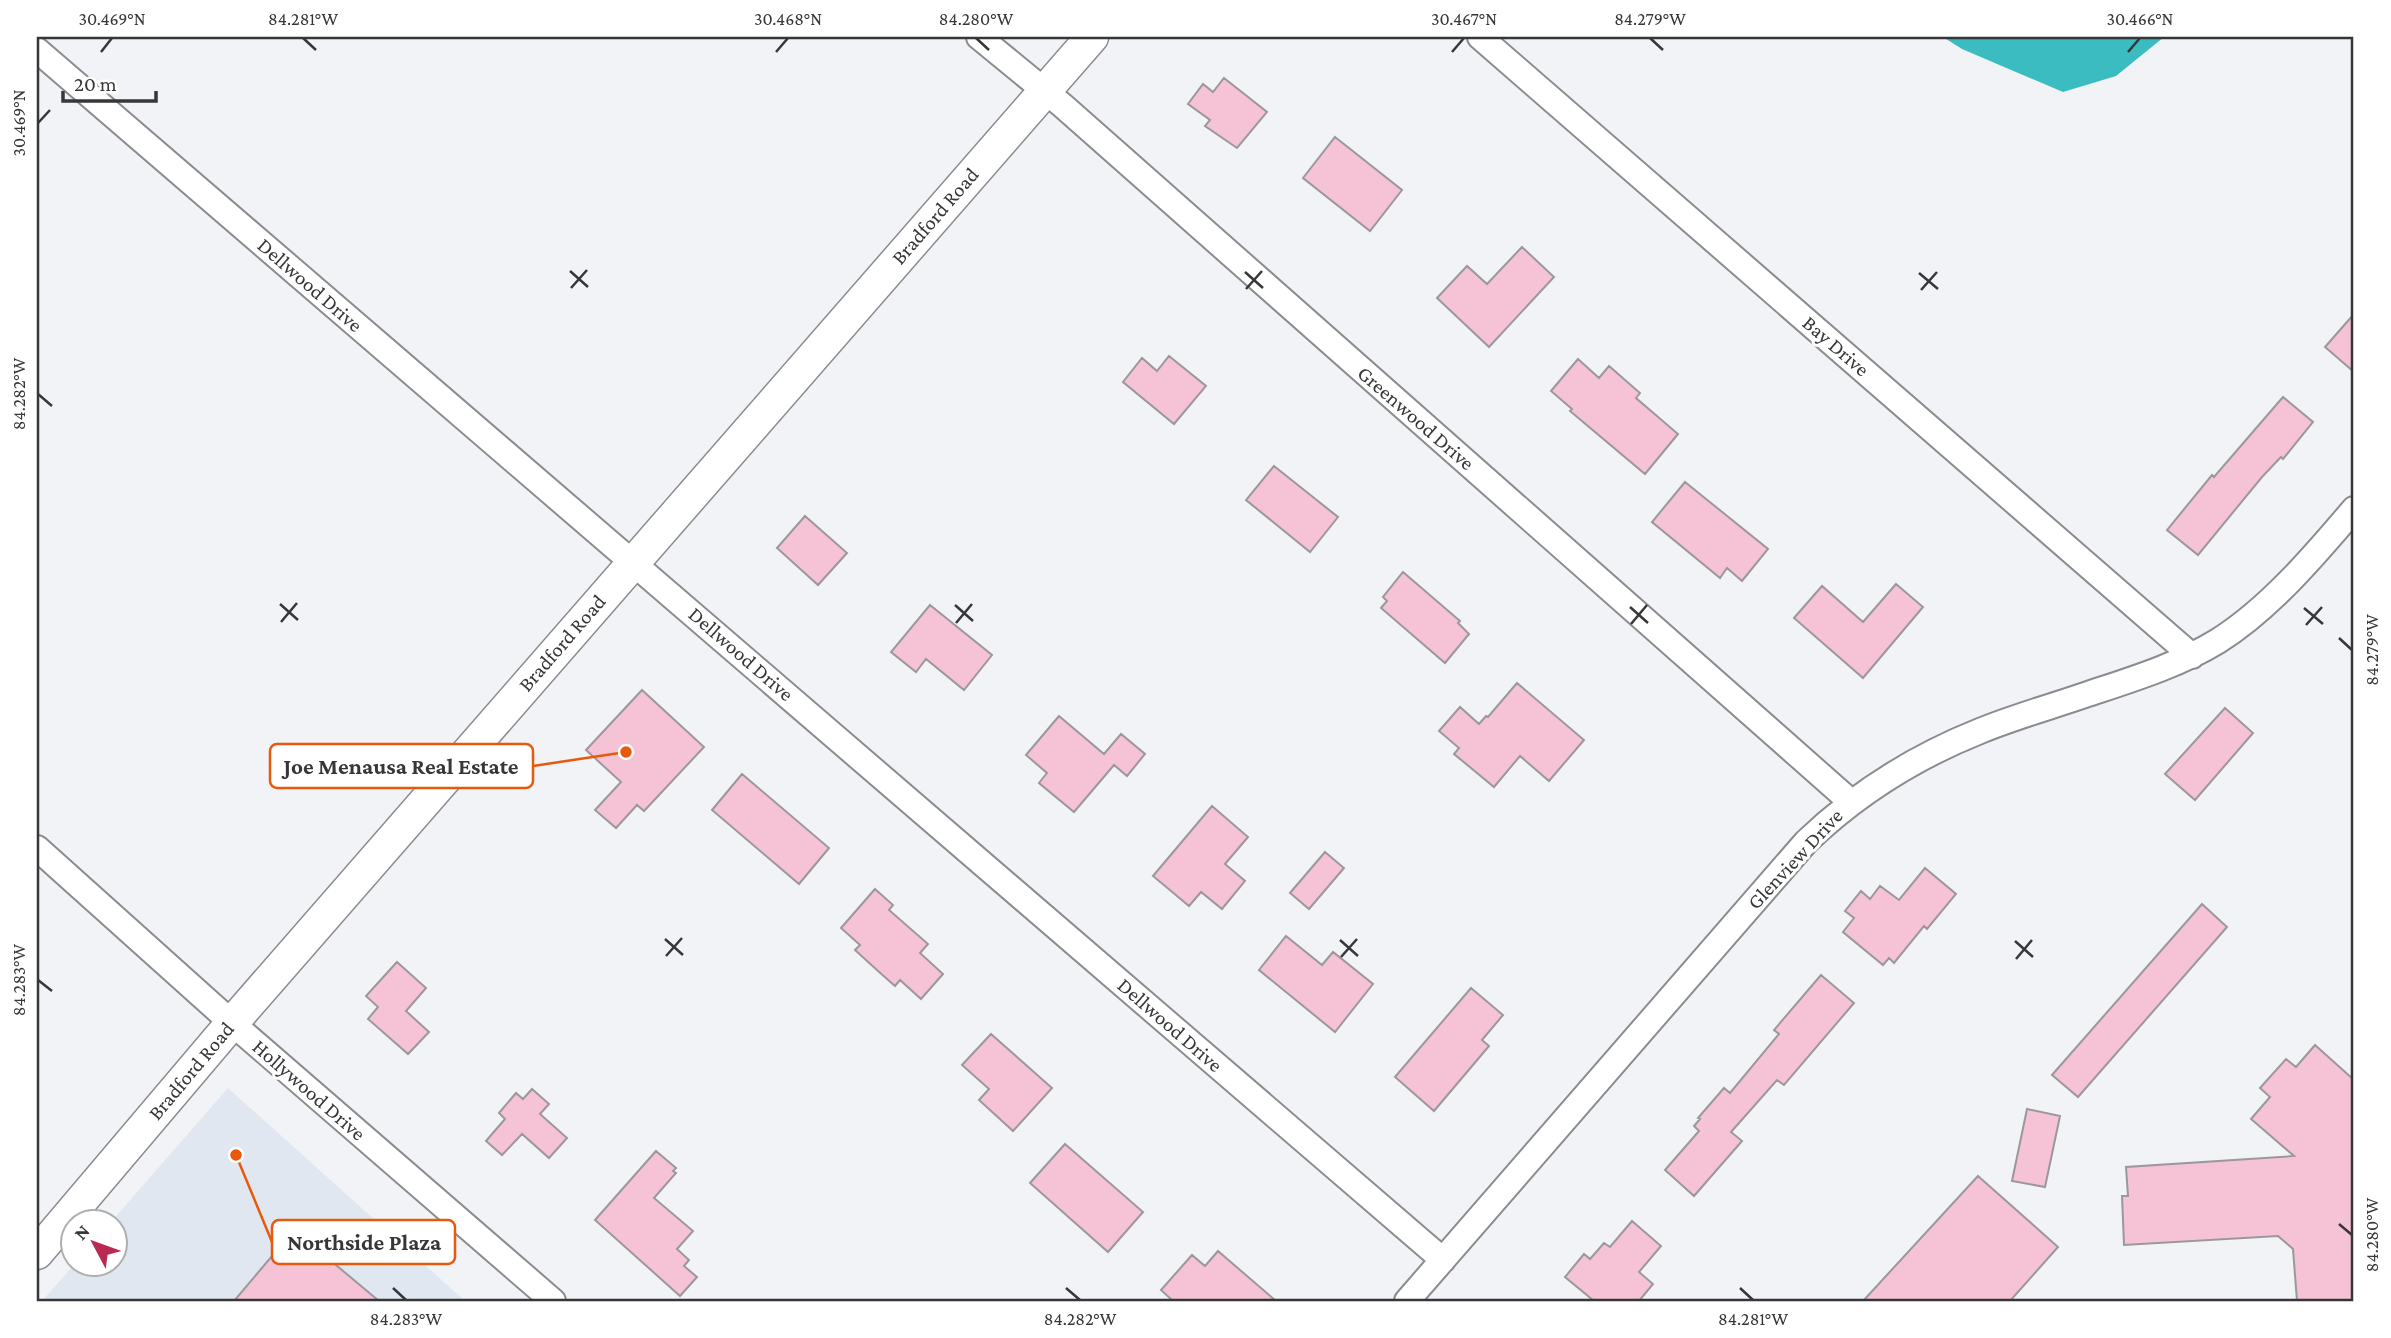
<svg xmlns="http://www.w3.org/2000/svg" width="2391" height="1338" viewBox="0 0 2391 1338" font-family="'Crimson Pro',serif">
	<style>
		.built { fill: #e1e7f0 }
		.water { fill: #3bbcc1 }
		.building { fill: #f6c2d6; stroke: #9c989a; stroke-width: 2 }
		.lines { fill: none; stroke-linecap: round; stroke-linejoin: round }
		.minor-casing { stroke: #8b8c8f; stroke-width: 28 }
		.tertiary-casing { stroke: #8b8c8f; stroke-width: 35 }
		.minor { stroke: #fff; stroke-width: 24 }
		.tertiary { stroke: #fff; stroke-width: 32 }
		.ticks { fill: none; stroke: #363738; stroke-width: 2.5 }
		.labels { text-anchor: middle; stroke-width: 6; stroke-linejoin: round; paint-order: stroke }
		.street-label { font-size: 21px; fill: #363738; stroke: #fff }
		.leader { fill: none; stroke: #e8590c; stroke-width: 2.5 }
		.callout-dot { fill: #e8590c; stroke: #fff; stroke-width: 2.5 }
		.callout { fill: #fff; stroke: #e8590c; stroke-width: 2.5 }
		.callout-label { font-size: 23px; text-anchor: middle; font-weight: bold; fill: #363738 }
		.neatline { fill: none; stroke: #363738; stroke-width: 2.5 }
		.ticks-label { font-size: 18px; text-anchor: middle; fill: #363738 }
	</style>
	<rect width="100%" height="100%" fill="#f1f3f6"/>
	<path class="built" d="M 228,1088 L 465,1301 L 42,1301 L 74,1265 L 116,1264 L 116,1222 L 111,1222 Z"/>
	<path class="water" d="M 1943,37 L 2164,37 L 2116,76 L 2063,92 L 1962,49 Z"/>
	<path class="building" d="M 1224,78 L 1267,112 L 1237,148 L 1205,126 L 1210,120 L 1188,104 L 1203,84 L 1213,92 Z
		M 1335,137 L 1402,190 L 1370,231 L 1303,178 Z
		M 1522,247 L 1554,277 L 1489,347 L 1437,298 L 1467,266 L 1487,284 Z
		M 2354,314 L 2354,372 L 2325,347 Z
		M 1169,356 L 1206,386 L 1174,424 L 1123,382 L 1142,358 L 1157,371 Z
		M 1578,359 L 1599,378 L 1609,366 L 1640,393 L 1636,398 L 1678,434 L 1645,474 L 1570,411 L 1572,409 L 1551,391 Z
		M 2283,397 L 2313,422 L 2283,459 L 2281,457 L 2262,477 L 2198,555 L 2167,530 L 2212,475 L 2214,477 Z
		M 1274,466 L 1338,517 L 1310,552 L 1246,500 Z
		M 1685,482 L 1768,549 L 1742,581 L 1727,568 L 1720,578 L 1652,522 Z
		M 805,516 L 847,553 L 818,585 L 777,548 Z
		M 1403,572 L 1460,621 L 1458,623 L 1469,634 L 1445,663 L 1381,608 L 1387,601 L 1383,597 Z
		M 1896,584 L 1923,607 L 1863,678 L 1794,618 L 1822,586 L 1863,622 Z
		M 930,605 L 992,655 L 964,690 L 926,659 L 916,672 L 891,652 Z
		M 1517,683 L 1584,740 L 1549,781 L 1520,756 L 1494,787 L 1454,754 L 1459,748 L 1439,731 L 1460,707 L 1479,724 L 1486,716 L 1488,717 Z
		M 642,690 L 704,747 L 644,811 L 637,805 L 616,828 L 595,810 L 621,782 L 586,750 Z
		M 2225,708 L 2253,733 L 2195,800 L 2165,774 Z
		M 1059,716 L 1104,754 L 1121,734 L 1145,754 L 1127,776 L 1114,765 L 1074,812 L 1039,783 L 1047,773 L 1026,755 Z
		M 742,774 L 829,848 L 799,884 L 712,810 Z
		M 1212,806 L 1248,837 L 1225,864 L 1245,881 L 1222,909 L 1201,892 L 1189,906 L 1153,876 Z
		M 1325,852 L 1344,868 L 1309,909 L 1290,893 Z
		M 1925,868 L 1956,894 L 1927,929 L 1924,926 L 1894,963 L 1889,958 L 1883,965 L 1843,932 L 1854,918 L 1845,911 L 1861,891 L 1870,899 L 1880,886 L 1899,900 Z
		M 875,889 L 893,905 L 889,910 L 928,944 L 920,953 L 943,974 L 921,999 L 900,980 L 895,986 L 878,971 L 855,950 L 860,945 L 841,928 Z
		M 2202,904 L 2227,927 L 2078,1097 L 2052,1075 Z
		M 1286,936 L 1322,965 L 1333,952 L 1373,984 L 1335,1032 L 1259,970 Z
		M 397,962 L 426,988 L 406,1011 L 429,1032 L 408,1054 L 368,1019 L 378,1007 L 366,996 Z
		M 1821,975 L 1854,1003 L 1784,1085 L 1777,1080 L 1731,1132 L 1742,1141 L 1694,1196 L 1665,1170 L 1699,1131 L 1694,1126 L 1700,1119 L 1698,1118 L 1724,1088 L 1730,1093 L 1779,1034 L 1774,1030 Z
		M 1471,988 L 1503,1015 L 1482,1040 L 1489,1046 L 1434,1111 L 1395,1077 Z
		M 991,1034 L 1052,1088 L 1013,1131 L 979,1100 L 989,1089 L 962,1065 Z
		M 2315,1045 L 2354,1080 L 2354,1301 L 2297,1301 L 2293,1249 L 2278,1236 L 2124,1245 L 2122,1196 L 2128,1196 L 2126,1167 L 2294,1156 L 2251,1119 L 2270,1097 L 2260,1088 L 2286,1059 L 2296,1067 Z
		M 532,1089 L 549,1104 L 540,1114 L 567,1138 L 549,1158 L 522,1134 L 502,1155 L 486,1141 L 505,1119 L 499,1113 L 516,1093 L 523,1099 Z
		M 2027,1109 L 2060,1116 L 2045,1187 L 2012,1181 Z
		M 1065,1144 L 1143,1212 L 1108,1252 L 1030,1183 Z
		M 656,1151 L 676,1168 L 673,1171 L 676,1173 L 654,1198 L 693,1231 L 677,1249 L 689,1260 L 684,1266 L 697,1277 L 680,1296 L 595,1220 Z
		M 1978,1176 L 2058,1247 L 2010,1301 L 1863,1301 Z
		M 1632,1221 L 1661,1246 L 1639,1272 L 1653,1284 L 1639,1301 L 1594,1301 L 1565,1277 L 1584,1254 L 1590,1259 L 1604,1243 L 1610,1247 Z
		M 294,1230 L 379,1301 L 234,1301 Z
		M 1218,1251 L 1276,1301 L 1173,1301 L 1161,1290 L 1192,1255 L 1205,1266 Z"/>
	<g class="lines">
		<defs>
			<path id="minor" d="M 979,37 L 1062,105 L 1851,802
				M 1480,37 L 2192,656
				M 37,50 L 1443,1260
				M 37,848 L 232,1023 L 553,1301
				M 1407,1301 L 1806,842 C 1856,794 1915,757 1980,731 C 2014,717 2050,707 2085,695 C 2130,680 2177,666 2218,641 C 2269,609 2315,555 2354,509"/>
			<path id="tertiary" d="M 37,1253 L 232,1023 L 1092,37"/>
		</defs>
		<use href="#minor" class="minor-casing"/>
		<use href="#tertiary" class="tertiary-casing"/>
		<use href="#minor" class="minor"/>
		<use href="#tertiary" class="tertiary"/>
	</g>
	<path class="ticks" d="M 303,38 L 316,50M 976,38 L 989,50M 1650,38 L 1663,50M 101,52 L 112,38M 776,52 L 788,38M 1452,52 L 1464,38M 2128,52 L 2140,38M 38,123 L 50,110M 570,271 L 588,287M 1245,272 L 1263,288M 1919,273 L 1938,289M 571,288 L 587,270M 1246,289 L 1262,271M 1921,290 L 1937,272M 38,394 L 52,406M 280,604 L 298,620M 955,605 L 973,621M 1630,607 L 1648,623M 2304,608 L 2323,624M 281,622 L 297,603M 956,623 L 972,604M 1631,624 L 1647,605M 2306,625 L 2322,607M 2339,638 L 2352,650M 665,939 L 683,955M 1340,940 L 1358,956M 2015,941 L 2033,957M 666,956 L 682,938M 1341,957 L 1357,939M 2016,959 L 2032,940M 38,980 L 52,991M 2339,1224 L 2352,1235M 393,1288 L 406,1300M 1066,1288 L 1080,1300M 1740,1288 L 1753,1300"/>
	<g class="labels">
		<g class="street-label">
			<text transform="translate(935 216) rotate(-49)" y="7">Bradford Road</text>
			<text transform="translate(310 285) rotate(41)" y="7">Dellwood Drive</text>
			<text transform="translate(1836 346) rotate(41)" y="7">Bay Drive</text>
			<text transform="translate(1416 418) rotate(41)" y="7">Greenwood Drive</text>
			<text transform="translate(562 643) rotate(-49)" y="7">Bradford Road</text>
			<text transform="translate(741 654) rotate(41)" y="7">Dellwood Drive</text>
			<text transform="translate(1795 859) rotate(-47)" y="7">Glenview Drive</text>
			<text transform="translate(1170 1025) rotate(41)" y="7">Dellwood Drive</text>
			<text transform="translate(191 1071) rotate(-50)" y="7">Bradford Road</text>
			<text transform="translate(309 1090) rotate(41)" y="7">Hollywood Drive</text>
		</g>
	</g>
	<path class="leader" d="M626 752L533 766M236 1155L272 1242"/>
	<g class="callout-dot">
		<circle cx="626" cy="752" r="7"/>
		<circle cx="236" cy="1155" r="7"/>
	</g>
	<g class="callout">
		<rect x="270" y="744" width="263" height="44" rx="7"/>
		<rect x="272" y="1220" width="183" height="44" rx="7"/>
	</g>
	<g class="callout-label">
		<text x="401" y="774">Joe Menausa Real Estate</text>
		<text x="364" y="1250">Northside Plaza</text>
	</g>
	<rect width="2391" height="1338" fill="none" stroke="#ffffff" stroke-width="77"/>
	<g transform="translate(94 1243) rotate(311)"><circle r="33" fill="#ffffff" stroke="#afafaf" stroke-width="2"/>
	<path d="M0-5L12 26L0 18L-12 26Z" fill="#b92951"/>
	<text y="-10" font-size="19" font-weight="bold" text-anchor="middle" fill="#363738">N</text>
	</g>
	<path d="M63 91v10h93v-10" fill="none" stroke="#363738" stroke-width="3.5"/>
	<text x="74" y="91" font-size="21" fill="#363738" stroke="#ffffff" stroke-width="5" paint-order="stroke">20 m</text>
	<rect x="38" y="38" width="2314" height="1262" class="neatline"/>
	<g class="ticks-label">
		<text x="112" y="25">30.469°N</text>
		<text x="303" y="25">84.281°W</text>
		<text x="788" y="25">30.468°N</text>
		<text x="976" y="25">84.280°W</text>
		<text x="1464" y="25">30.467°N</text>
		<text x="1650" y="25">84.279°W</text>
		<text x="2140" y="25">30.466°N</text>
		<text transform="translate(19 123) rotate(-90)" y="6">30.469°N</text>
		<text transform="translate(19 394) rotate(-90)" y="6">84.282°W</text>
		<text transform="translate(2372 650) rotate(-90)" y="6">84.279°W</text>
		<text transform="translate(19 980) rotate(-90)" y="6">84.283°W</text>
		<text transform="translate(2372 1235) rotate(-90)" y="6">84.280°W</text>
		<text x="406" y="1325">84.283°W</text>
		<text x="1080" y="1325">84.282°W</text>
		<text x="1753" y="1325">84.281°W</text>
	</g>
</svg>
